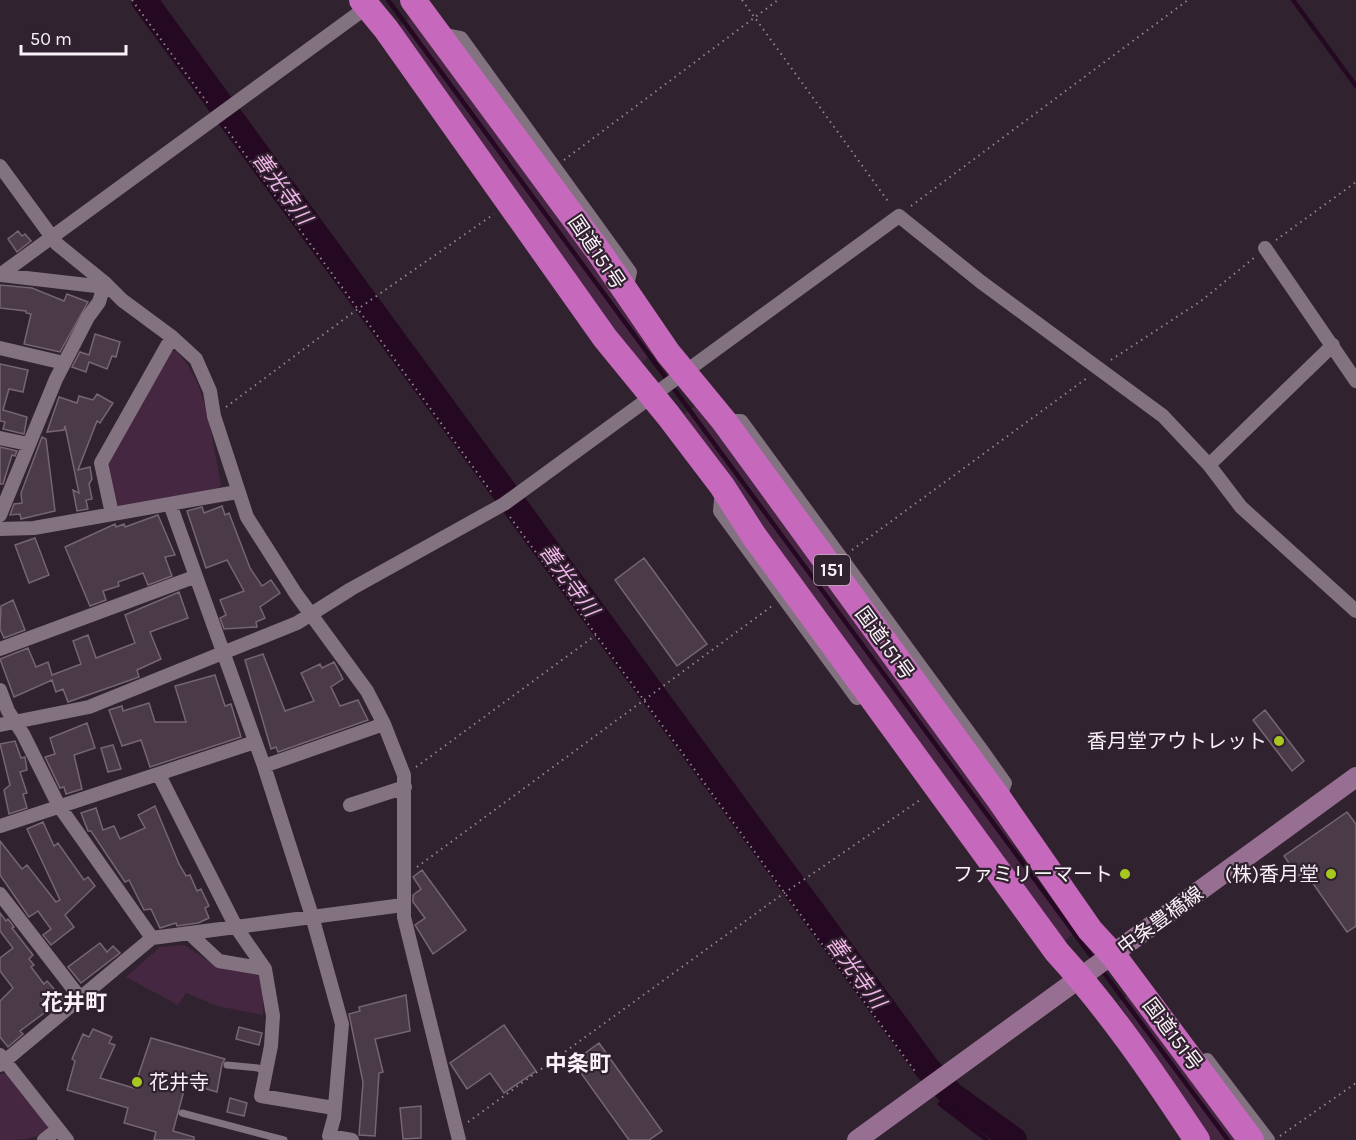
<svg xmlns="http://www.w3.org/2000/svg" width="1356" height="1140" viewBox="0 0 1356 1140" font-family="Karla,'Noto Sans JP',sans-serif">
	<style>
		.green { fill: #462742 }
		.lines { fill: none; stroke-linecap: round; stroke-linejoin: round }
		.stream { stroke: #250822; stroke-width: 4.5 }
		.river { stroke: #250822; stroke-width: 26 }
		.building { fill: #4b3b48; stroke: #766573; stroke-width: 1.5 }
		.path { stroke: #91858f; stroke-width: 2; stroke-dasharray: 1.5 4.5; stroke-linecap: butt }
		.lane { stroke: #837280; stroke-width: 7 }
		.street { stroke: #837280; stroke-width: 14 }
		.secondary { stroke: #976f92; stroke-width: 20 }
		.highway { stroke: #c668bc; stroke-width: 26 }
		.poi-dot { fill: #a6c820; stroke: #30222e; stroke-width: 2 }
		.labels { text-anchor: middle; stroke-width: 4.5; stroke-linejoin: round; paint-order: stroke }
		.shield { fill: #30222e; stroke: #beb3bc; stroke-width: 1.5 }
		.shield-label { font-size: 18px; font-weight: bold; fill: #fbf1f9 }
		.street-label { font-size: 20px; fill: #fbf1f9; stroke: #30222e }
		.poi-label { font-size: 20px; fill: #fbf1f9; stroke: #30222e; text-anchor: end }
		.water-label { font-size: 21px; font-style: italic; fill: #f1b6e9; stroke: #30222e }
		.quarter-label { font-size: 22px; font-weight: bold; fill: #fbf1f9; stroke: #30222e }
	</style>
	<rect width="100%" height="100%" fill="#30222e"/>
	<path class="green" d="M 413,16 L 574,230 L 654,353 L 639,364 L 398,28 Z
		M 176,351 C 209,384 211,439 221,484 L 218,488 L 120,508 L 115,504 L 107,461 L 168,352 Z
		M 700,403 L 984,791 L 1028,871 L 1075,933 L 1062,943 L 777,556 L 735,486 L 684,414 Z
		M 184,945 L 213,964 L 263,977 L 263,1015 L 217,1006 L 186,993 L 178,1005 L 126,977 L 160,947 Z
		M 1132,992 L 1239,1140 L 1208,1140 L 1166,1071 L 1118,1002 Z
		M 0,1074 L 7,1074 L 48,1127 C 43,1140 16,1140 0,1140 Z"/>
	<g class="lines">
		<path class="stream" d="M 388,0 L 1094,960
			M 1293,0 L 1356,86
			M 1101,969 L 1228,1140
			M 940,1104 L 987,1140"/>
		<path class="river" d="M 144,0 L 927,1068 L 952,1095 L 1014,1140"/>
	</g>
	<path class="building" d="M 18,231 L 22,236 L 25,234 L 31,241 L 17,252 L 8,239 Z
		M 0,285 L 32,288 L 64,301 L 67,294 L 88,302 L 60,352 L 24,344 L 31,314 L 26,313 L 26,311 L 0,308 Z
		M 95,334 L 120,342 L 116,357 L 112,356 L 107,369 L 89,362 L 86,372 L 72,367 L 80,352 L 89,355 Z
		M 0,364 L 28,370 L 23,392 L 9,389 L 3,410 L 27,417 L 24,434 L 3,429 L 5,422 L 0,421 Z
		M 97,394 L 113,403 L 100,423 L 97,421 L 78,470 L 90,467 L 92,479 L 89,484 L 92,499 L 86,500 L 88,509 L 77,511 L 73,490 L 79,493 L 65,426 L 64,430 L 47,432 L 59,397 L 77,403 L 79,396 L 93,400 Z
		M 42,437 L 46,439 L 55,511 L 21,519 L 20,514 L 10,515 L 14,504 L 22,503 L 21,493 Z
		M 0,447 L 17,451 L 15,456 L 12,455 L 3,484 L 0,484 Z
		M 222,506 L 225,515 L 229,513 L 250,568 L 262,586 L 271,580 L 280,593 L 260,607 L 265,618 L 256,622 L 257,627 L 224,629 L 220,618 L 226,615 L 220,600 L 244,591 L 227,560 L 206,568 L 187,511 L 202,507 L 204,513 Z
		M 158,515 L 175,555 L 165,557 L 172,576 L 148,585 L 143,573 L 118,582 L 119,586 L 103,591 L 106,600 L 90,606 L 65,547 L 115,524 L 116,527 L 124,524 L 125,527 Z
		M 35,538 L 49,575 L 29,583 L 15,545 Z
		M 644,558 L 707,644 L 677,666 L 615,580 Z
		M 179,592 L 188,618 L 150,632 L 161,659 L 137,670 L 139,677 L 68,702 L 63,689 L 56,692 L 52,680 L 14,697 L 0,659 L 28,648 L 36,667 L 48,662 L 52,675 L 81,664 L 73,641 L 88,635 L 96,658 L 135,643 L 125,615 Z
		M 13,600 L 25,630 L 4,638 L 0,629 L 1,606 Z
		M 263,654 L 285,711 L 314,701 L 301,673 L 320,664 L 322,668 L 334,662 L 343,679 L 331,687 L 340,706 L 358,700 L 368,720 L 278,752 L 276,747 L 271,749 L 245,660 Z
		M 215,675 L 225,706 L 231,704 L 241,737 L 150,767 L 141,740 L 122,746 L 109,710 L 122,706 L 123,711 L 149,703 L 155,722 L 186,722 L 175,686 Z
		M 1265,710 L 1304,761 L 1292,771 L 1253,720 Z
		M 87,723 L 95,748 L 74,755 L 82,789 L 66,794 L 64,787 L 60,788 L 45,757 L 55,754 L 50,738 Z
		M 15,741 L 21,758 L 25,757 L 27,770 L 20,772 L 27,793 L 23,794 L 27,808 L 9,814 L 4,790 L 10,785 L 0,744 Z
		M 113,745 L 121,769 L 108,772 L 101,748 Z
		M 155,806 L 179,864 L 186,876 L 190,875 L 197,891 L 201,889 L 209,906 L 205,908 L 209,918 L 198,923 L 177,926 L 176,923 L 160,928 L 151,909 L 144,910 L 129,880 L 125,882 L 91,831 L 88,831 L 81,813 L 96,808 L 103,830 L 114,826 L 120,839 L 145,828 L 138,815 Z
		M 1347,812 L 1356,824 L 1356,926 L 1347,932 L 1305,872 L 1298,876 L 1284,856 Z
		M 43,822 L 54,846 L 58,843 L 84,880 L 88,877 L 95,886 L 65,915 L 74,927 L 51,945 L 43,935 L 51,929 L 38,911 L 29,917 L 0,875 L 0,841 L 22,869 L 27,865 L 56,902 L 60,900 L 27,829 Z
		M 422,870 L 466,930 L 433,954 L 415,925 L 425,918 L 413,902 L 413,895 L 421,889 L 413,877 Z
		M 0,913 L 6,921 L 8,919 L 14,927 L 12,928 L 33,955 L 29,959 L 34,965 L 31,967 L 44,984 L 47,981 L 63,999 L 20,1031 L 23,1034 L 8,1047 L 0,1037 L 0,1001 L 13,988 L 0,971 L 0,958 L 13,948 L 0,931 Z
		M 100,943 L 107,952 L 113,946 L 120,953 L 81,983 L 68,967 Z
		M 406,995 L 410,1031 L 375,1039 L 383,1072 L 379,1073 L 375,1136 L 359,1135 L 363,1082 L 349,1014 L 360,1011 L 359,1007 Z
		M 504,1025 L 536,1071 L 504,1093 L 490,1073 L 467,1089 L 450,1063 Z
		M 239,1027 L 262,1033 L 259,1045 L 236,1039 Z
		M 93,1029 L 112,1037 L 109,1043 L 115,1045 L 100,1078 L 134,1088 L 151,1038 L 225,1059 L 222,1064 L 217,1092 L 186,1083 L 173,1131 L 194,1137 L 194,1140 L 154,1140 L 156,1132 L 124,1123 L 128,1108 L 67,1090 L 75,1061 L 72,1059 L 83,1034 L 89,1037 Z
		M 599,1043 L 662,1131 L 649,1140 L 629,1140 L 573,1062 Z
		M 230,1098 L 247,1103 L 244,1116 L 227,1112 Z
		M 421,1106 L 421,1138 L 403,1139 L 400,1108 Z"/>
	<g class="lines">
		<path class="path" d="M 132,0 L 209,105
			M 742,0 L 890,204
			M 225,127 L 492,493
			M 564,160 L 778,0
			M 911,206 L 1188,0
			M 1276,240 L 1356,182
			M 1111,360 L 1201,301 L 1255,257
			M 226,407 L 355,311 L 494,214
			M 510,517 L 917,1074
			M 852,550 L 1087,378
			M 416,767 L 596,635
			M 417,867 L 772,606
			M 468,1122 L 780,896 L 920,800
			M 1280,1136 L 1356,1083"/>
		<path class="lane" d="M 227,1065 L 258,1068 L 266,1073
			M 182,1113 L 284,1140"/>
		<path class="street" d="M 441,34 L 461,38 L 630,272 L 626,290
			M 0,166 L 57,244 L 105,283 L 122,300 L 172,337 L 196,359 L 210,391 L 214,416 L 247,517 L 296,594 L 367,691 L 384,724 L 404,775 L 404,917 L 459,1140
			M 1265,248 L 1356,381
			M 0,275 L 371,4
			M 0,275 L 96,286 L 105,283
			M 0,348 L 64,363
			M 724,421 L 741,421 L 983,752 L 1005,783 L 999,799
			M 0,438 L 28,444
			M 1209,465 L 1333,345
			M 722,489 L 720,511 L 857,698
			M 170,504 L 264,766 L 312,916 L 342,1024 L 334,1118 L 329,1136 L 352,1140
			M 112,514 L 101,463 L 172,337
			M 0,515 L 56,379 L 88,317 L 99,302 L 105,283
			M 0,529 L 34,528 L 237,492
			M 0,649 L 194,577
			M 0,690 L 8,711 L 23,734 L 59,806 L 152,938
			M 0,725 L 89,707 L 297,623 L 351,589 L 504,504 L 899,216 L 981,282 L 1163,416 L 1209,465 L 1241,507 L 1356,611
			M 264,766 L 384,724
			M 159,775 L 236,927 L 265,969 L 273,1016 L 271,1046 L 261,1096 L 334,1108
			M 350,805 L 405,787
			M 0,826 L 255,742
			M 0,894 L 81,999
			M 189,933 L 219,961 L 265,969
			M 0,1055 L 67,1140
			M 1207,1060 L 1268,1140
			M 0,1065 L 152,938 L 403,905
			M 44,1140 L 58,1129"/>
		<path class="secondary" d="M 857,1140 L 1356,777"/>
		<path class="highway" d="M 362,0 L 386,29 L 605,338 L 668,415 L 722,486 L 754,536 L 1057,952 C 1110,1010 1154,1075 1197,1140
			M 413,0 L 599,252 L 668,353 L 724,421 L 999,799 L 1090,930 L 1113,955 L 1251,1140"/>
	</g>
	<g class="poi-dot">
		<circle cx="1279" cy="741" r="6"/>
		<circle cx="1125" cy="874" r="6"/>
		<circle cx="1331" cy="874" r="6"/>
		<circle cx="137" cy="1082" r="6"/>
	</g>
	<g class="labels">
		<rect class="shield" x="814" y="555" width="36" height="30" rx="4.5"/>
		<g class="shield-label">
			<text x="832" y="576">151</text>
		</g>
		<g class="street-label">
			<text transform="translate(597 252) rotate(56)" y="7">国道151号</text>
			<text transform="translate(885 643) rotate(54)" y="7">国道151号</text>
			<text transform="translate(1160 920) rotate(-36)" y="7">中条豊橋線</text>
			<text transform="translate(1173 1034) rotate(53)" y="7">国道151号</text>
		</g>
		<g class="poi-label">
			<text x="1267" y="748">香月堂アウトレット</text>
			<text x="1113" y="881">ファミリーマート</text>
			<text x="1319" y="881">(株)香月堂</text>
			<text x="149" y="1089" text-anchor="start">花井寺</text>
		</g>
		<g class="water-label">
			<text transform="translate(282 188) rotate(54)" y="7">善光寺川</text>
			<text transform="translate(569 580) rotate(54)" y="7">善光寺川</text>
			<text transform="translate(856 972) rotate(54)" y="7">善光寺川</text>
		</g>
		<g class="quarter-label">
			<text x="74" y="1010">花井町</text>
			<text x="578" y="1071">中条町</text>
		</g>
	</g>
	<path d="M21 45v9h105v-9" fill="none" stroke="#fbf1f9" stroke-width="3"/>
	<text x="30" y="45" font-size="18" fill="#fbf1f9" stroke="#30222e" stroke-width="4.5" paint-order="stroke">50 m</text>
</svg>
